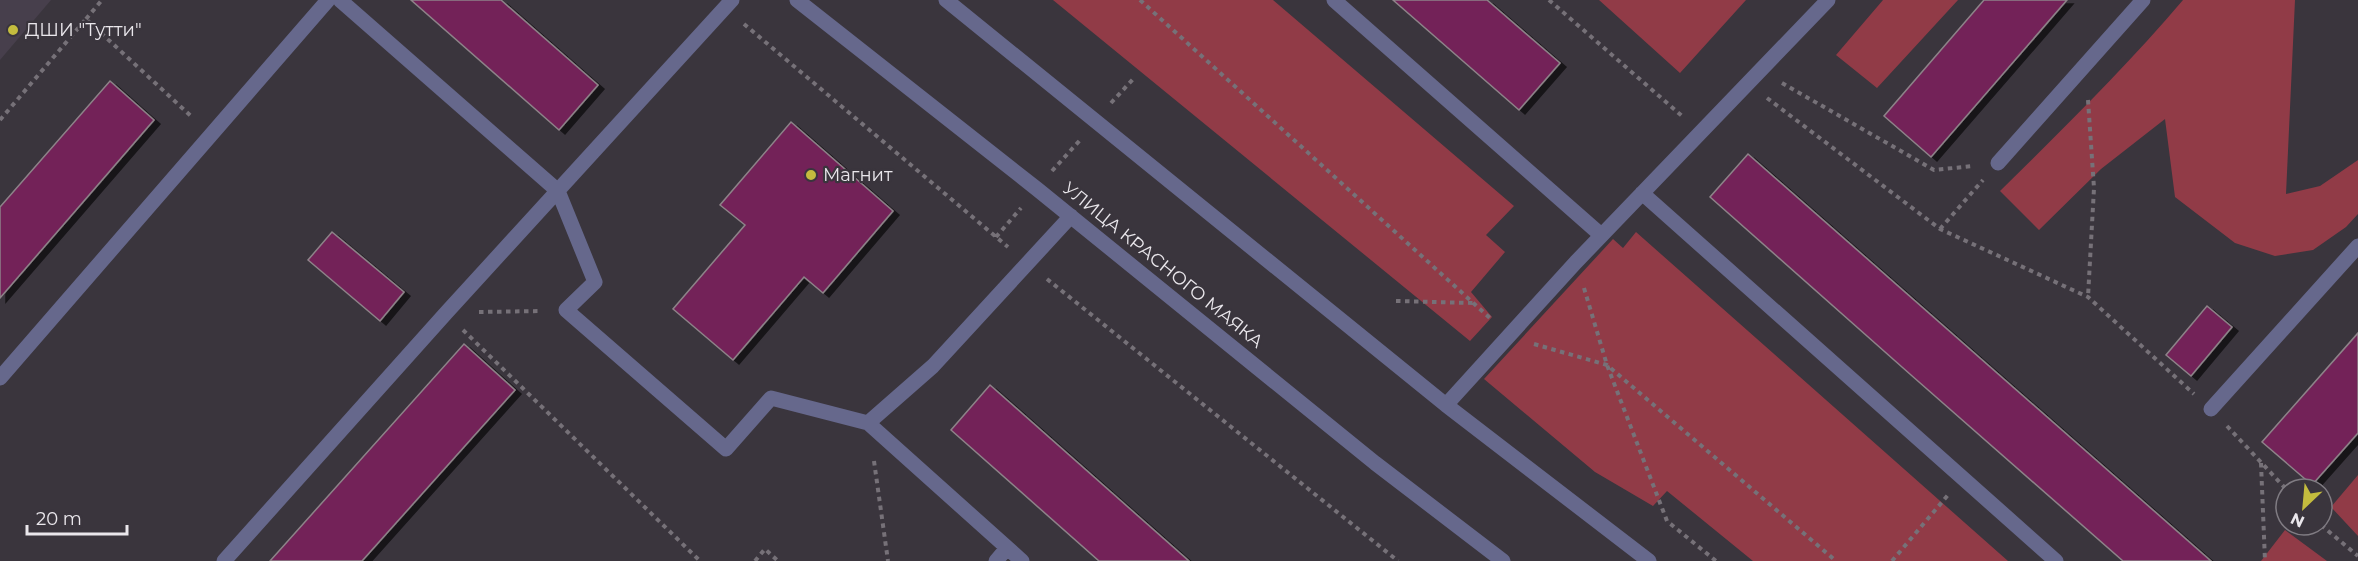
<svg xmlns="http://www.w3.org/2000/svg" width="2358" height="561" viewBox="0 0 2358 561" font-family="Montserrat,sans-serif">
	<style>
		.built { fill: #473f4c }
		.green { fill: #913b47 }
		.building { fill: #732359; stroke: #8e8389; stroke-width: 1.5; filter: url(#shadow) }
		.lines { fill: none; stroke-linecap: round; stroke-linejoin: round }
		.path { stroke: #767178; stroke-width: 4; stroke-dasharray: 4.5 4.5; stroke-linecap: butt }
		.minor { stroke: #66688c; stroke-width: 15 }
		.poi-dot { fill: #c4bc3e; stroke: #3a353d; stroke-width: 2 }
		.labels { text-anchor: middle; stroke-width: 4.5; stroke-linejoin: round; paint-order: stroke }
		.poi-label { font-size: 18px; fill: #eae7ec; stroke: #3a353d; text-anchor: start }
		.street-label { font-size: 18px; fill: #eae7ec; stroke: #3a353d }
	</style>
	<defs>
		<filter id="shadow"><feDropShadow dx="6" dy="4" stdDeviation="0" flood-color="#0009"/></filter>
	</defs>
	<rect width="100%" height="100%" fill="#3a353d"/>
	<path class="built" d="M 0,0 L 51,0 L 0,60 Z"/>
	<path class="green" d="M 1053,0 L 1273,0 L 1514,206 L 1486,235 L 1505,252 L 1471,292 L 1492,317 L 1470,341 Z
		M 1599,0 L 1746,0 L 1680,73 Z
		M 1883,0 L 1958,0 L 1877,88 L 1836,55 Z
		M 2183,0 L 2295,0 L 2286,194 L 2320,186 L 2358,160 L 2358,214 L 2346,227 L 2313,250 L 2275,256 L 2235,243 L 2175,197 L 2165,119 L 2101,169 L 2039,230 L 2000,191 C 2063,129 2126,67 2183,0 Z
		M 1636,232 L 2008,561 L 1753,561 L 1667,491 L 1653,506 L 1595,472 L 1484,379 L 1613,239 L 1623,248 Z
		M 2358,475 L 2358,536 L 2331,507 Z
		M 2285,530 L 2327,561 L 2261,561 Z"/>
	<path class="building" d="M 411,0 L 501,0 L 598,85 L 559,130 Z
		M 1393,0 L 1487,0 L 1560,63 L 1519,110 Z
		M 1984,0 L 2067,0 L 1931,157 L 1884,116 Z
		M 110,81 L 154,120 L 0,298 L 0,207 Z
		M 791,122 L 893,211 L 823,293 L 804,277 L 733,360 L 673,309 L 745,225 L 720,205 Z
		M 1748,154 L 2211,561 L 2123,561 L 1911,375 L 1710,197 Z
		M 332,232 L 404,292 L 380,321 L 308,260 Z
		M 2207,306 L 2232,327 L 2191,376 L 2166,355 Z
		M 2358,333 L 2358,433 L 2312,485 L 2262,442 Z
		M 464,344 L 515,390 L 362,561 L 270,561 Z
		M 990,385 L 1189,561 L 1099,561 L 951,430 Z"/>
	<g class="lines">
		<path class="path" d="M 1140,0 L 1492,320
			M 1549,0 L 1682,116
			M 86,19 L 102,0
			M 744,24 L 1008,247
			M 1782,83 L 1934,170 L 1973,166
			M 1767,98 L 1940,229 L 2088,297 L 2194,394
			M 2088,100 L 2094,188 L 2088,297
			M 1111,103 L 1135,77
			M 0,120 L 86,19 L 193,118
			M 1052,171 L 1081,139
			M 1940,229 L 1983,180
			M 996,237 L 1021,208
			M 1047,279 L 1398,561
			M 1584,288 L 1607,365 L 1667,521 L 1716,561
			M 1396,301 L 1473,303
			M 479,312 L 541,311
			M 463,330 L 700,561
			M 1534,344 L 1607,365 L 1836,561
			M 2227,426 L 2286,489
			M 874,461 L 888,561
			M 2261,463 L 2265,561
			M 2321,525 L 2358,556
			M 755,561 L 765,549 L 778,561
			M 1892,561 L 1948,495"/>
		<path class="minor" d="M 340,0 L 558,191 L 595,282 L 566,310 L 726,449 L 771,398 L 868,423
			M 797,0 L 1037,189 L 1375,463 L 1503,561
			M 946,0 L 1446,405 L 1649,561
			M 1334,0 L 1601,235
			M 1998,163 L 2143,0
			M 1642,193 L 2056,561
			M 0,378 L 328,0
			M 1446,405 L 1576,262 L 1828,0
			M 2211,409 L 2358,246
			M 224,561 L 446,313 L 732,0
			M 996,561 L 1007,548
			M 1022,561 L 868,423 L 933,366 L 1071,216"/>
	</g>
	<g class="poi-dot">
		<circle cx="13" cy="30" r="6"/>
		<circle cx="811" cy="175" r="6"/>
	</g>
	<g class="labels">
		<g class="poi-label">
			<text x="25" y="36">ДШИ "Тутти"</text>
			<text x="823" y="181">Магнит</text>
		</g>
		<g class="street-label">
			<text transform="translate(1163 265) rotate(39)" y="6">УЛИЦА КРАСНОГО МАЯКА</text>
		</g>
	</g>
	<g transform="translate(2304 507) rotate(206)"><circle r="28" fill="#3a353d" stroke="#807c83" stroke-width="1.5"/>
	<path d="M0-4.5L10 22L0 15L-10 22Z" fill="#c4bc3e"/>
	<text y="-9" font-size="16" font-weight="bold" text-anchor="middle" fill="#eae7ec">N</text>
	</g>
	<path d="M27 525v9h100v-9" fill="none" stroke="#eae7ec" stroke-width="3"/>
	<text x="36" y="525" font-size="18" fill="#eae7ec" stroke="#3a353d" stroke-width="4.5" paint-order="stroke">20 m</text>
</svg>
